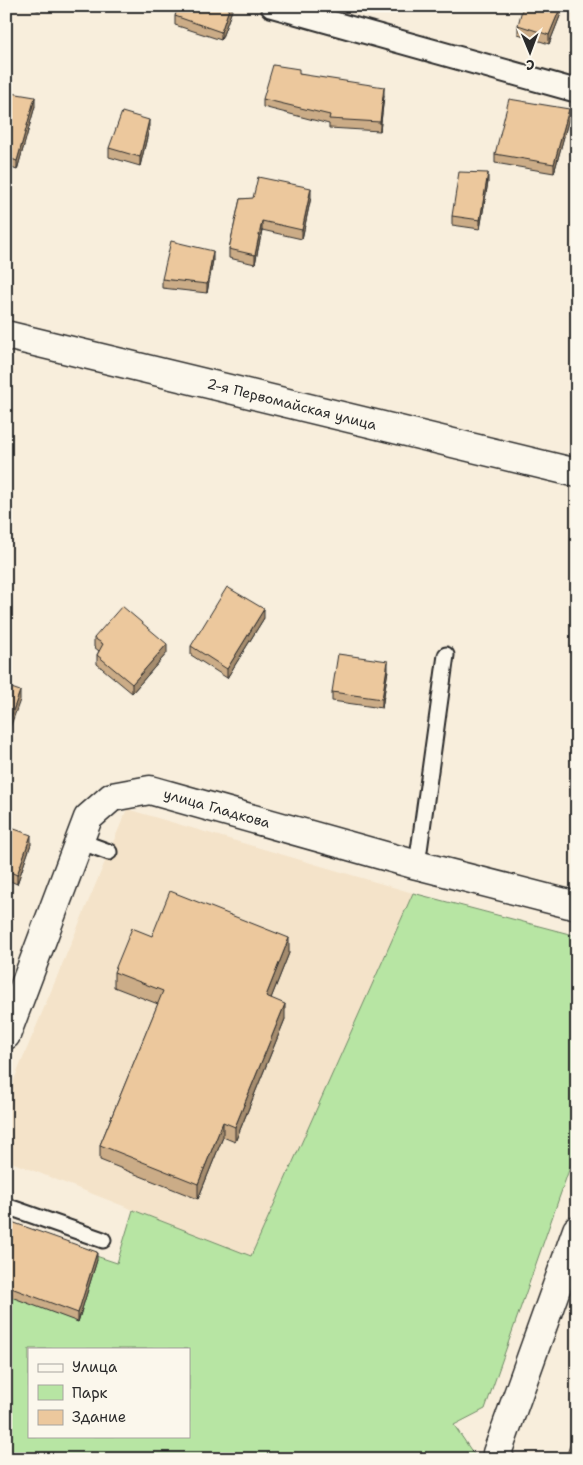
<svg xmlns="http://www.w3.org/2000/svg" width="583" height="1465" viewBox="0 0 583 1465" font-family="'Shantell Sans',sans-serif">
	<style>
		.built { fill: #f4e3c9 }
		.green { fill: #b7e5a3; stroke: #718867; fill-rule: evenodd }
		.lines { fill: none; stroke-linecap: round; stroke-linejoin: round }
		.service-casing { stroke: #2b2b2b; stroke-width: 19 }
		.pedestrian-casing { stroke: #2b2b2b; stroke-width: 26 }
		.minor-casing { stroke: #2b2b2b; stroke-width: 31 }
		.service { stroke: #fbf7ec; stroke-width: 15 }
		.pedestrian { stroke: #fbf7ec; stroke-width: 22 }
		.minor { stroke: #fbf7ec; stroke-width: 28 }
		.wall { fill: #cbac87; stroke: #2b2b2b }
		.shaded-wall { fill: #a58c6e; stroke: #2b2b2b }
		.building { fill: #ecc89d; stroke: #2b2b2b }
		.labels { text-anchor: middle; stroke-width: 4.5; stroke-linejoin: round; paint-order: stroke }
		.street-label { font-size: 14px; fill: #2b2b2b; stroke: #fbf7ec }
	</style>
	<rect width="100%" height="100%" fill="#f8eedc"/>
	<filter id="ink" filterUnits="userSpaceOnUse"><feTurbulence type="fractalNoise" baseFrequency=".02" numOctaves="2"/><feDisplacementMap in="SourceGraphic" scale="10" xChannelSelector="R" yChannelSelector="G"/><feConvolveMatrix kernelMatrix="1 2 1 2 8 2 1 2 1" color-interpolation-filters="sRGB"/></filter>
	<g filter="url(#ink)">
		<path class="built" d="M 127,809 L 413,893 L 251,1256 L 6,1160 L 6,1099 Z"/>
		<path class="green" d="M 413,893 L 577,936 L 577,1147 L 485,1409 L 454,1425 L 477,1459 L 6,1459 L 6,1226 L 117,1263 L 133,1210 L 251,1256 ZM 29,1349 L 189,1349 L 189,1436 L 29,1436 Z"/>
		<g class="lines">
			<defs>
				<path id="service" d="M 79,841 L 109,852
					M 417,865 L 446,655
					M 6,1206 L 103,1240"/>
				<path id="pedestrian" d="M 272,6 L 577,91"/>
				<path id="minor" d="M 6,335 L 577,473
					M 6,1035 L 88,818 L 112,797 L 150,790 L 417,865 L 577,906
					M 500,1459 L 497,1453 L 577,1230"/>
			</defs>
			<use href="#service" class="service-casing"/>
			<use href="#pedestrian" class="pedestrian-casing"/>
			<use href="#minor" class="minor-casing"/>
			<use href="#service" class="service"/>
			<use href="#pedestrian" class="pedestrian"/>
			<use href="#minor" class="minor"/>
		</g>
		<path class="wall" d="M 27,6 L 41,6 L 39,11 Z
			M 68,6 L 78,6 L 76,9 Z
			M 232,6 L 232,10 L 221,40 L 175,25 L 175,16 Z
			M 564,6 L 549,44 L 518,34 L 518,25 Z
			M 299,74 L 384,96 L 380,131 L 329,128 L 329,124 L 263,107 L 263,99 Z
			M 35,106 L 17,170 L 6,166 L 6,109 Z
			M 569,118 L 554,173 L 495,163 L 495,154 Z
			M 149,129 L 140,166 L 109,157 L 109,148 Z
			M 488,182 L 480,229 L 452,225 L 452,216 Z
			M 311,197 L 302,239 L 262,230 L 255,264 L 229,258 L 229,249 L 240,199 Z
			M 213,260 L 207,293 L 162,288 L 162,279 Z
			M 264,618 L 227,678 L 191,655 L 191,646 Z
			M 94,638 L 167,653 L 132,693 L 97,664 L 97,655 L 99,651 L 94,647 Z
			M 388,670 L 382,708 L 332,701 L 332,692 Z
			M 6,826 L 31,844 L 17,884 L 6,879 Z
			M 152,936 L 289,953 L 271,998 L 285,1019 L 235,1142 L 223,1137 L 198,1199 L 100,1160 L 100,1145 L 158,1004 L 114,987 L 114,972 Z
			M 6,1220 L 97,1260 L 78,1322 L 6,1295 Z"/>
		<path class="shaded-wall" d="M 230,6 L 232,6 L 232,10 L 221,40 L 221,32 Z
			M 561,6 L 564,6 L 549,44 L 549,35 Z
			M 384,87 L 384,96 L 380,131 L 380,122 Z
			M 35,97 L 35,106 L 17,170 L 17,161 Z
			M 569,109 L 569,118 L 554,173 L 554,164 Z
			M 149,120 L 149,129 L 140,166 L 140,157 Z
			M 488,173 L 488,182 L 480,229 L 480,220 Z
			M 311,188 L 311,197 L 302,239 L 302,230 Z
			M 262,221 L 262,230 L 255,264 L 255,255 Z
			M 213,251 L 213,260 L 207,293 L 207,284 Z
			M 264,609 L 264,618 L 227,678 L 227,669 Z
			M 167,644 L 167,653 L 132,693 L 132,684 Z
			M 388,661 L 388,670 L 382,708 L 382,699 Z
			M 20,691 L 20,700 L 6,739 L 6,730 Z
			M 31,835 L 31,844 L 17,884 L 17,875 Z
			M 289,938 L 289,953 L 266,1011 L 266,996 Z
			M 285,1004 L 285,1019 L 235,1142 L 235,1127 Z
			M 223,1122 L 223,1137 L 198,1199 L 198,1184 Z
			M 97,1252 L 97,1260 L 78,1322 L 78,1313 Z"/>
		<path class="building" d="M 178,6 L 230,6 L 221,32 L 175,16 Z
			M 523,6 L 561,6 L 549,35 L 518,25 Z
			M 273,65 L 299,69 L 299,74 L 384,87 L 380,122 L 329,119 L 330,115 L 263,99 Z
			M 11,93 L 35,97 L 17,161 L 6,157 L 6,109 Z
			M 509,99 L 569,109 L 554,164 L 495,154 Z
			M 122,112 L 149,120 L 140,157 L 109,148 Z
			M 459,172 L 488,173 L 480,220 L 452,216 Z
			M 258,177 L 311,188 L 302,230 L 262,221 L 255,255 L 229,249 L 240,199 L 253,198 Z
			M 171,241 L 213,251 L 207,284 L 162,279 Z
			M 227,587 L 264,609 L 227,669 L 191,646 Z
			M 122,606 L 167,644 L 132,684 L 97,655 L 103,644 L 94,638 Z
			M 338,654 L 388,661 L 382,699 L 332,692 Z
			M 6,686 L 20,691 L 6,730 Z
			M 6,826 L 31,835 L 17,875 L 6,870 Z
			M 170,891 L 289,938 L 266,996 L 285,1004 L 235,1127 L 223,1122 L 198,1184 L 100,1145 L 163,991 L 114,972 L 132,928 L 152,936 Z
			M 6,1220 L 97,1252 L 78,1313 L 6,1286 Z
			M 577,1427 L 577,1459 L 565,1459 Z"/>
	</g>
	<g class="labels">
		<g class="street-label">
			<text transform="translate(292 404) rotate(14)" y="5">2-я Первомайская улица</text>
			<text transform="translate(217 808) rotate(16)" y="5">улица Гладкова</text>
		</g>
	</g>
	<rect width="583" height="1465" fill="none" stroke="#fbf7ec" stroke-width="25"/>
	<rect x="12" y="12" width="558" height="1440" fill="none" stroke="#2b2b2b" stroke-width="2" filter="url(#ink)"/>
	<rect x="28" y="1348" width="162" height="90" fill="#fbf7ec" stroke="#a8a59f"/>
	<rect x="38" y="1364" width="25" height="8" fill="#fbf7ec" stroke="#a8a59f"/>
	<text x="72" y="1372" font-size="15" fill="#2b2b2b">Улица</text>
	<rect x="38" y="1385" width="25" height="15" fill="#b7e5a3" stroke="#a8a59f"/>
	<text x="72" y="1398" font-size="15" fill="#2b2b2b">Парк</text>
	<rect x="38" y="1410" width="25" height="15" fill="#ecc89d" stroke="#a8a59f"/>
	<text x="72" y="1422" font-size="15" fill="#2b2b2b">Здание</text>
	<g transform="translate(530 52) rotate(179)" stroke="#fbf7ec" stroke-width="4" paint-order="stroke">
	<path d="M0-4L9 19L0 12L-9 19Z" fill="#2b2b2b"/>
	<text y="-8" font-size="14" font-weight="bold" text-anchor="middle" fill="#2b2b2b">С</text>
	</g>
</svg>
